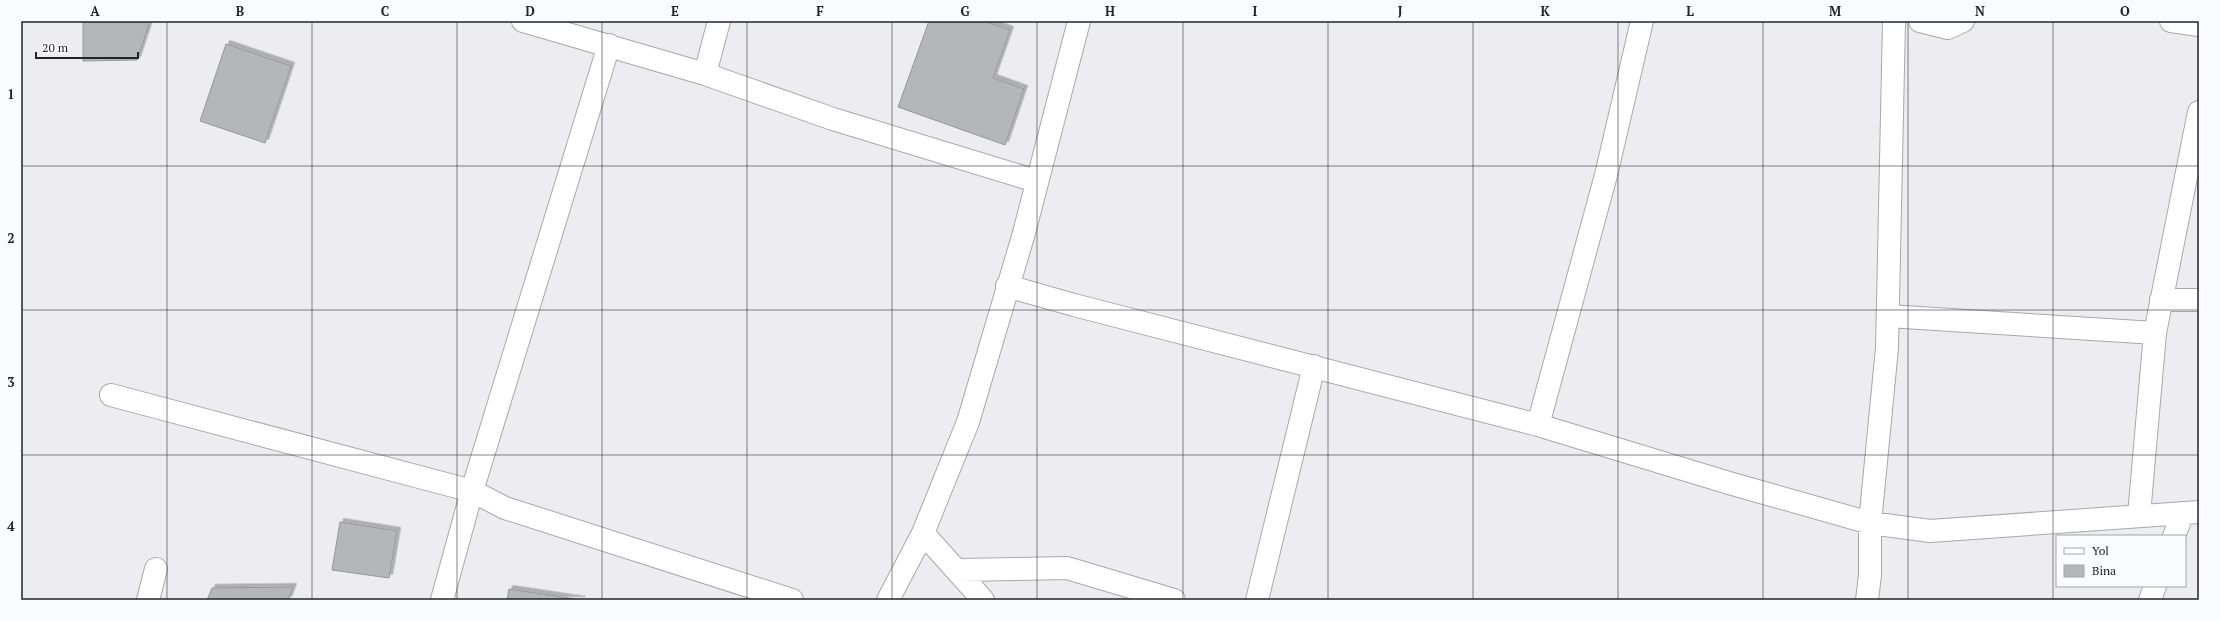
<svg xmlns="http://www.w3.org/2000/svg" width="2220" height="621" viewBox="0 0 2220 621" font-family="'PT Serif',serif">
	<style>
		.building { fill: #b5b6ba; stroke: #96969a; filter: url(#shadow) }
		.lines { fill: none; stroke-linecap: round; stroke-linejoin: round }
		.minor-casing { stroke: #a8a8ac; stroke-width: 24 }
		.minor { stroke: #fff; stroke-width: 22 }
		.grid { fill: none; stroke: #232325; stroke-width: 1; stroke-opacity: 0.55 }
		.neatline { fill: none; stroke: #232325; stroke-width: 1.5 }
		.grid-label { font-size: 13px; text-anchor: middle; font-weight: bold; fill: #232325 }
	</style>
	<defs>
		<filter id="shadow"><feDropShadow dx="3.5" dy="-3.5" stdDeviation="0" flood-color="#0004"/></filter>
	</defs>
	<rect width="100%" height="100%" fill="#ededf1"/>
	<path class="building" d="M 83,21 L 150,21 L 137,60 L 83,61 Z
		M 929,21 L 983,21 L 1010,30 L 993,78 L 1024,89 L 1005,145 L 898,107 Z
		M 226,44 L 291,66 L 265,143 L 200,121 Z
		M 340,522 L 397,531 L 389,578 L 332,570 Z
		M 293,587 L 288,600 L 207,600 L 212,588 Z
		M 509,589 L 582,600 L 507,600 Z"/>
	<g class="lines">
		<defs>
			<path id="minor" d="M 523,21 L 705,74 L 833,119 L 1036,181
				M 1920,21 L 1948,28 L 1963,21
				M 2171,21 L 2199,25
				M 705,74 L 719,21
				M 1007,286 L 1074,305 L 1538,425 L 1729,483 L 1870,523 L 1930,531 L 2199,512
				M 2161,300 L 2199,300
				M 1888,316 L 2155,333
				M 111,395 L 472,491 L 609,45
				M 1538,425 L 1606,175 L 1642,21
				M 2139,515 L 2155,333 L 2199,112
				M 923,533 L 983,600
				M 2174,536 L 2183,513
				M 957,570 L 1067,568 L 1174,600
				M 148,600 L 156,569
				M 442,600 L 472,491 L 505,508 L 792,600
				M 888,600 L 923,533 L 968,422 L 1024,233 L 1079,21
				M 1257,600 L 1314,366
				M 1867,600 L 1870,575 L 1870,523 L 1887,348 L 1894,21
				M 2150,600 L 2155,586"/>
		</defs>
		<use href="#minor" class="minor-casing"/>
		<use href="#minor" class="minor"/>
	</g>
	<path class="grid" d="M 167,21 L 167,600M 312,21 L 312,600M 457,21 L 457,600M 602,21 L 602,600M 747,21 L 747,600M 892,21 L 892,600M 1037,21 L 1037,600M 1183,21 L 1183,600M 1328,21 L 1328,600M 1473,21 L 1473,600M 1618,21 L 1618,600M 1763,21 L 1763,600M 1908,21 L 1908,600M 2053,21 L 2053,600M 21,166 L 2199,166M 21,310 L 2199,310M 21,455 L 2199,455"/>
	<rect width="2220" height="621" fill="none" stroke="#fafbff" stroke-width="44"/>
	<rect x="2056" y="535" width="130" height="52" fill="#fafbff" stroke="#a4a5a8"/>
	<rect x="2064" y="548" width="20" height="6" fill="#ffffff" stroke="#a4a5a8"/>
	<text x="2092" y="555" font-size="12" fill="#232325">Yol</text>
	<rect x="2064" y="565" width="20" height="12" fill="#b5b6ba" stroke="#a4a5a8"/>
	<text x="2092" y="575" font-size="12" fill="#232325">Bina</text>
	<path d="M36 52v6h102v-6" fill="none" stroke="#232325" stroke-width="2"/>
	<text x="42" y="52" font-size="12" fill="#232325" stroke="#fafbff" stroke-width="3" paint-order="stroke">20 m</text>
	<rect x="22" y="22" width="2176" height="577" class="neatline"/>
	<g class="grid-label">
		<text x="95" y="16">A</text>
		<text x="240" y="16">B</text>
		<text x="385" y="16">C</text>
		<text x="530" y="16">D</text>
		<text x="675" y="16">E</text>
		<text x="820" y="16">F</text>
		<text x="965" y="16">G</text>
		<text x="1110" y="16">H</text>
		<text x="1255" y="16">I</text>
		<text x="1400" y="16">J</text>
		<text x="1545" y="16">K</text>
		<text x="1690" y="16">L</text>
		<text x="1835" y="16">M</text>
		<text x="1980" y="16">N</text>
		<text x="2125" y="16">O</text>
		<text x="11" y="99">1</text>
		<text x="11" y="243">2</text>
		<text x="11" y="387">3</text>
		<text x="11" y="531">4</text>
	</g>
</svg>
